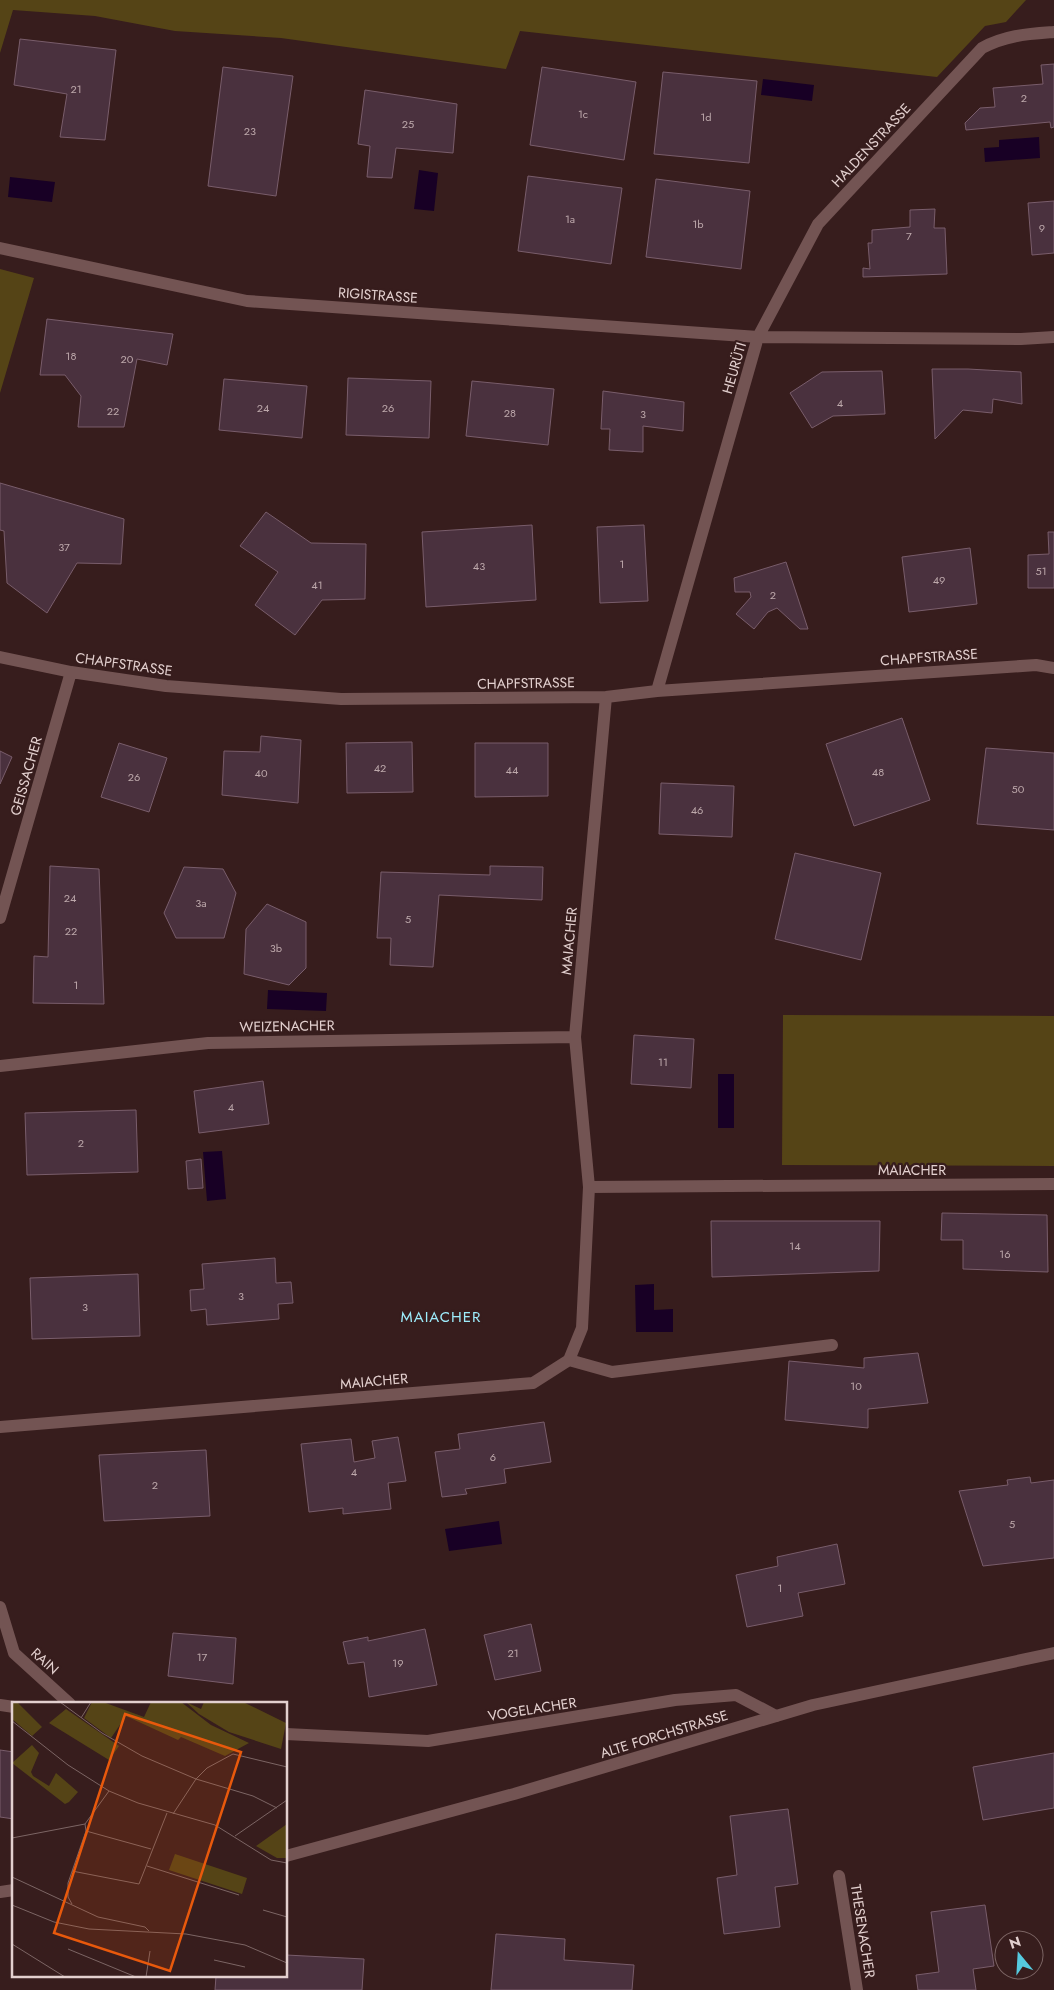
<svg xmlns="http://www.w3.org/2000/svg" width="1054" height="1990" viewBox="0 0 1054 1990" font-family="Jost,sans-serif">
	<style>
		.green { fill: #554416 }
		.water { fill: #180025 }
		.building { fill: #4a313e; stroke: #795d6b }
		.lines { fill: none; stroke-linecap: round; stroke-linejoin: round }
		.lane { stroke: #735453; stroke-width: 12 }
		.street { stroke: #735453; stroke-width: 12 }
		.secondary { stroke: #735453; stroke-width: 12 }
		.labels { text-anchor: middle; stroke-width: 4.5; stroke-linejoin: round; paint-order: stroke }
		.number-label { font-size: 11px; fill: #bda8ab }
		.street-label { font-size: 14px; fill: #e3d0cf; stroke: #371d1d }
		.neighbourhood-label { font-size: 15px; letter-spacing: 1px; fill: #9decfb; stroke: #371d1d }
		.inset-road { fill: none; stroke: #7c6564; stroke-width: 1 }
		.view { fill: #e8590c; fill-opacity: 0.15; stroke: #e8590c; stroke-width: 2.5 }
		.inset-edge { fill: none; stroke: #e3d0cf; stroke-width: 2.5 }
	</style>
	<rect width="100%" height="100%" fill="#371d1d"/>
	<path class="green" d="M 0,0 L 1026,0 L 1006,22 L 985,26 L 937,77 L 520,31 L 506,69 L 281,38 L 175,31 L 95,16 L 13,10 L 0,53 Z
		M 0,269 L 34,278 L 0,393 Z
		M 783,1015 L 1054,1016 L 1054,1166 L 782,1165 Z"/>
	<path class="water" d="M 763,79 L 814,85 L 812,101 L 761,95 Z
		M 1039,137 L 1040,158 L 985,162 L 984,148 L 999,147 L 999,140 Z
		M 419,170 L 438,173 L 434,211 L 414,209 Z
		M 10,177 L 55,182 L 52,202 L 8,197 Z
		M 268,990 L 327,993 L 326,1011 L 267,1009 Z
		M 718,1074 L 734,1074 L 734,1128 L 718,1128 Z
		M 222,1151 L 226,1199 L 207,1201 L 203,1152 Z
		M 654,1284 L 654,1310 L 673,1309 L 673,1332 L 636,1332 L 635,1285 Z
		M 499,1521 L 502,1544 L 449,1551 L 445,1529 Z"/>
	<path class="building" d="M 20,39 L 116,50 L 105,140 L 60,137 L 67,94 L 14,85 Z
		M 1054,64 L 1054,127 L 1051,128 L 1050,122 L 966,130 L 965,123 L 980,108 L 995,107 L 993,88 L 1043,84 L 1041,65 Z
		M 223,67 L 293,76 L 276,196 L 208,186 Z
		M 542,67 L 636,82 L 624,160 L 530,145 Z
		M 663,72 L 757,81 L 749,163 L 654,154 Z
		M 365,90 L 457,104 L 453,153 L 396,148 L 392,178 L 367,177 L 370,146 L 358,144 Z
		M 528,176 L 622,188 L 611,264 L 518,251 Z
		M 656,179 L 750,191 L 741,269 L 646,257 Z
		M 1054,201 L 1054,253 L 1032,255 L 1028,203 Z
		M 935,209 L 934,228 L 945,228 L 947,274 L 863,277 L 863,268 L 870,269 L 868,243 L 872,243 L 872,230 L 910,227 L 910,210 Z
		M 47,319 L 173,334 L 167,365 L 137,359 L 124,427 L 78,427 L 81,396 L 65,375 L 40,375 Z
		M 932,369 L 968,369 L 1021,372 L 1022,404 L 993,399 L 992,413 L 963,410 L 935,439 Z
		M 882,371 L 885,414 L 833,416 L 812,428 L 790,393 L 822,372 Z
		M 348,378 L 431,381 L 429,438 L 346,435 Z
		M 224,379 L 307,386 L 302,438 L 219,430 Z
		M 472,381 L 554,389 L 548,445 L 466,436 Z
		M 603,391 L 684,402 L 683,431 L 643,426 L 643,452 L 609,450 L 610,429 L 601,429 Z
		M 0,483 L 124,519 L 121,564 L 77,563 L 47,613 L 7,583 L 4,531 L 0,530 Z
		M 266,512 L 311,543 L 366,544 L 365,599 L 322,600 L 295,635 L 255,605 L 278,572 L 240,546 Z
		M 532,525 L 536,600 L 426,607 L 422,532 Z
		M 644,525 L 648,601 L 600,603 L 597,527 Z
		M 1048,532 L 1054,532 L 1054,588 L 1028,588 L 1028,555 L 1049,554 Z
		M 970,548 L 977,604 L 909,612 L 902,557 Z
		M 786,562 L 808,629 L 800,629 L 777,608 L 768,612 L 754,629 L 736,614 L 751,597 L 750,592 L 735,592 L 734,578 Z
		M 902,718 L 930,800 L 854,826 L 826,744 Z
		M 261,736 L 301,740 L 298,803 L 222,795 L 224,751 L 260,752 Z
		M 412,742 L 413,792 L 347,793 L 346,743 Z
		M 119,743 L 167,758 L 149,812 L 101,797 Z
		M 475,743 L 548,743 L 548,796 L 475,797 Z
		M 986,748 L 1054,753 L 1054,830 L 977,824 Z
		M 0,751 L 12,757 L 0,784 Z
		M 661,783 L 734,786 L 732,837 L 659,834 Z
		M 795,853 L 881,873 L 861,960 L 775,939 Z
		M 50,866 L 99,869 L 104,1004 L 33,1003 L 34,956 L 48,957 Z
		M 490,866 L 543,867 L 542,900 L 439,895 L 433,967 L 390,965 L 391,938 L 377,938 L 381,872 L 490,875 Z
		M 184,867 L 223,869 L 236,893 L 224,938 L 176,938 L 164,913 Z
		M 267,904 L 306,922 L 306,968 L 289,985 L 244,974 L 246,929 Z
		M 634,1035 L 694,1039 L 691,1088 L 631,1084 Z
		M 263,1081 L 269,1124 L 199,1133 L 194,1091 Z
		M 136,1110 L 138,1172 L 27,1175 L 25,1113 Z
		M 201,1159 L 203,1188 L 188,1189 L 186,1161 Z
		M 942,1213 L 1047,1215 L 1048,1272 L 963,1269 L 963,1240 L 941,1240 Z
		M 711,1221 L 880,1221 L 879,1271 L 712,1277 Z
		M 275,1258 L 276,1283 L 291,1282 L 293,1303 L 278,1304 L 279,1319 L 207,1325 L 206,1309 L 191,1311 L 190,1290 L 204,1289 L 202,1264 Z
		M 138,1274 L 140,1336 L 32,1339 L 30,1278 Z
		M 918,1353 L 928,1403 L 868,1409 L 868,1428 L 785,1420 L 789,1361 L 864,1368 L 864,1358 Z
		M 544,1422 L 551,1462 L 504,1469 L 506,1483 L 465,1489 L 467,1494 L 442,1497 L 435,1452 L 460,1449 L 458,1434 Z
		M 398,1437 L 406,1481 L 388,1483 L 391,1509 L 343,1514 L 343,1508 L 309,1512 L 301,1444 L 351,1439 L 354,1462 L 375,1458 L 372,1441 Z
		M 206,1450 L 210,1516 L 104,1521 L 99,1455 Z
		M 1030,1477 L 1031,1483 L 1054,1480 L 1054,1558 L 983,1566 L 959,1491 L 1008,1485 L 1007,1480 Z
		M 837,1544 L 845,1584 L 798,1593 L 803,1616 L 747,1627 L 736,1575 L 778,1566 L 777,1557 Z
		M 531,1624 L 541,1671 L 495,1680 L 484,1635 Z
		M 425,1629 L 437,1685 L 369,1697 L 364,1662 L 348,1664 L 343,1642 L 368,1637 L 368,1641 Z
		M 173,1633 L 236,1638 L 233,1684 L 168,1676 Z
		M 0,1750 L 14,1752 L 14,1819 L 0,1817 Z
		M 1054,1753 L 1054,1808 L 983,1820 L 973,1767 Z
		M 788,1809 L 798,1884 L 775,1887 L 780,1927 L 724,1934 L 717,1878 L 737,1875 L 730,1816 Z
		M 985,1905 L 994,1966 L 973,1969 L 976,1990 L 918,1990 L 916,1975 L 939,1972 L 931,1912 Z
		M 496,1934 L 565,1939 L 564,1960 L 634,1965 L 632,1990 L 491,1990 Z
		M 286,1955 L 364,1959 L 362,1990 L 215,1990 L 216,1976 L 286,1976 Z"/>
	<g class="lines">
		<path class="lane" d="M 569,1360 L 612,1372 L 832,1345"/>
		<path class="street" d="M 0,248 L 247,301 L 758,337 L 818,224 L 982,48 C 1006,35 1028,34 1054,32
			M 0,657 L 71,672 L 166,686 L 341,699 L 606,697 L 657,691 L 1036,665 L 1054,668
			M 657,691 L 758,337 L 1021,339 L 1054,337
			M 0,918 L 71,672
			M 0,1066 L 208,1043 L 575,1037
			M 589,1187 L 1054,1184
			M 0,1427 L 533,1383 L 569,1360 L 582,1328 L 589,1187 L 575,1037 L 606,697
			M 0,1607 L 14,1653 L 70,1704
			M 0,1705 L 14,1707
			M 286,1734 L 428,1741 L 675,1700 L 736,1695 L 776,1716
			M 839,1876 L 857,1990"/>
		<path class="secondary" d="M 286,1856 L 514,1794 L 813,1705 L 1054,1653
			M 0,1892 L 14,1890"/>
	</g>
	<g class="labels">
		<g class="number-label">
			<text x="76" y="93">21</text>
			<text x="1024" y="102">2</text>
			<text x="583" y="118">1c</text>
			<text x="706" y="121">1d</text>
			<text x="408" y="128">25</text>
			<text x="250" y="135">23</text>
			<text x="570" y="223">1a</text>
			<text x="698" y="228">1b</text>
			<text x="1042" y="232">9</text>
			<text x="909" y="240">7</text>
			<text x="71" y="360">18</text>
			<text x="127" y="363">20</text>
			<text x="840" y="407">4</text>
			<text x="263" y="412">24</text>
			<text x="388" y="412">26</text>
			<text x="113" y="415">22</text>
			<text x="510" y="417">28</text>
			<text x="643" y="418">3</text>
			<text x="64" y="551">37</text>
			<text x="622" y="568">1</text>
			<text x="479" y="570">43</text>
			<text x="1041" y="575">51</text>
			<text x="939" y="584">49</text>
			<text x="317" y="589">41</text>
			<text x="773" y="599">2</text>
			<text x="380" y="772">42</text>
			<text x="512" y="774">44</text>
			<text x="878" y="776">48</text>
			<text x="261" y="777">40</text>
			<text x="134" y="781">26</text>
			<text x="1018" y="793">50</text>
			<text x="697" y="814">46</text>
			<text x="70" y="902">24</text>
			<text x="201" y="907">3a</text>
			<text x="408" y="923">5</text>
			<text x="71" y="935">22</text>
			<text x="276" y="952">3b</text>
			<text x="76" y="989">1</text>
			<text x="663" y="1066">11</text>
			<text x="231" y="1111">4</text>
			<text x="81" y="1147">2</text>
			<text x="795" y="1250">14</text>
			<text x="1005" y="1258">16</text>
			<text x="241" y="1300">3</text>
			<text x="85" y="1311">3</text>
			<text x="856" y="1390">10</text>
			<text x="493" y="1461">6</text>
			<text x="354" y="1476">4</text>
			<text x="155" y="1489">2</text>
			<text x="1012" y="1528">5</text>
			<text x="780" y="1592">1</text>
			<text x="513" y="1657">21</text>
			<text x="202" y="1661">17</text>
			<text x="398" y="1667">19</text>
		</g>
		<g class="street-label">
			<text transform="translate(871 145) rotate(-47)" y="5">HALDENSTRASSE</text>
			<text transform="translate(378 295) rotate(4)" y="5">RIGISTRASSE</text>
			<text transform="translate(734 368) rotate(-74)" y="5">HEURÜTI</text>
			<text transform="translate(929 657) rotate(-4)" y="5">CHAPFSTRASSE</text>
			<text transform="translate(124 664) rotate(8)" y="5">CHAPFSTRASSE</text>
			<text transform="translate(526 683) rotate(-1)" y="5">CHAPFSTRASSE</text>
			<text transform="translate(26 776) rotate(-74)" y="5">GEISSACHER</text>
			<text transform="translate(569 941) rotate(-85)" y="5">MAIACHER</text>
			<text transform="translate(287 1026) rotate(-1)" y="5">WEIZENACHER</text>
			<text x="912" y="1175">MAIACHER</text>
			<text transform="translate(374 1381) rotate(-5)" y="5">MAIACHER</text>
			<text transform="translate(45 1661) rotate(42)" y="5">RAIN</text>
			<text transform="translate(532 1709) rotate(-9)" y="5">VOGELACHER</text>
			<text transform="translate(664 1734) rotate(-17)" y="5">ALTE FORCHSTRASSE</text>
			<text transform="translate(863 1931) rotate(81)" y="5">THESENACHER</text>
		</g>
		<g class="neighbourhood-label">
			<text x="441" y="1322">MAIACHER</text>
		</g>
	</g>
	<g transform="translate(12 1702)">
		<rect width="275" height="275" fill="#371d1d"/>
		<path d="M 0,0 L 5,0 L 30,25 L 20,34 L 0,17 ZM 80,0 L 91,0 L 132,15 L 139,0 L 169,0 L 199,23 L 237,41 L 213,54 L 169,35 L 166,38 L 114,14 L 99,36 L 72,16 ZM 174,0 L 189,7 L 192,0 L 231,0 L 274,21 L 269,47 L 217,30 L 187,12 ZM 54,7 L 107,44 L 97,58 L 37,21 ZM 20,43 L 27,51 L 19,70 L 21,74 L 37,84 L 44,71 L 66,90 L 57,100 L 53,102 L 0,61 ZM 275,122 L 275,156 L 265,156 L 244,144 ZM 163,152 L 235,176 L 230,192 L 157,168 Z" fill="#554416"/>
		<path class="inset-road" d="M 48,0 L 90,31 L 130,54 L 184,77 L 195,66 L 221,52 L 275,65M 69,16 L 79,0M 0,19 L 56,63 L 97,89 L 126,101 L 203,123 L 259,158 L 275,161M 161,112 L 184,77 L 241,94 L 265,106M 74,129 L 139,147M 223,134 L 275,98M 0,136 L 73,122 L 97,89M 135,164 L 227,193M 60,169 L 127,182 L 155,111M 0,175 L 86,215 L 133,225 L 137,229M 60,202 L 56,195 L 56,181 L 74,129 L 73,122M 0,203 L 42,220 L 77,227 L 174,232 L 233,243 L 275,261M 251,208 L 275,215M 0,242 L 53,275M 56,247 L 124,275M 202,258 L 233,265M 134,275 L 138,249"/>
		<path class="view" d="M 113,12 L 229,50 L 158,269 L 42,231 Z"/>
		<rect width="275" height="275" class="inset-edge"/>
	</g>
	<g transform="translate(1019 1955) rotate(342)"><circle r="24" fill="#371d1d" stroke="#7c6564"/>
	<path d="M0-4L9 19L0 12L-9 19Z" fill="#55cadf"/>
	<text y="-8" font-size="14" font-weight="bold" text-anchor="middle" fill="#e3d0cf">N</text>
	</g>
</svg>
